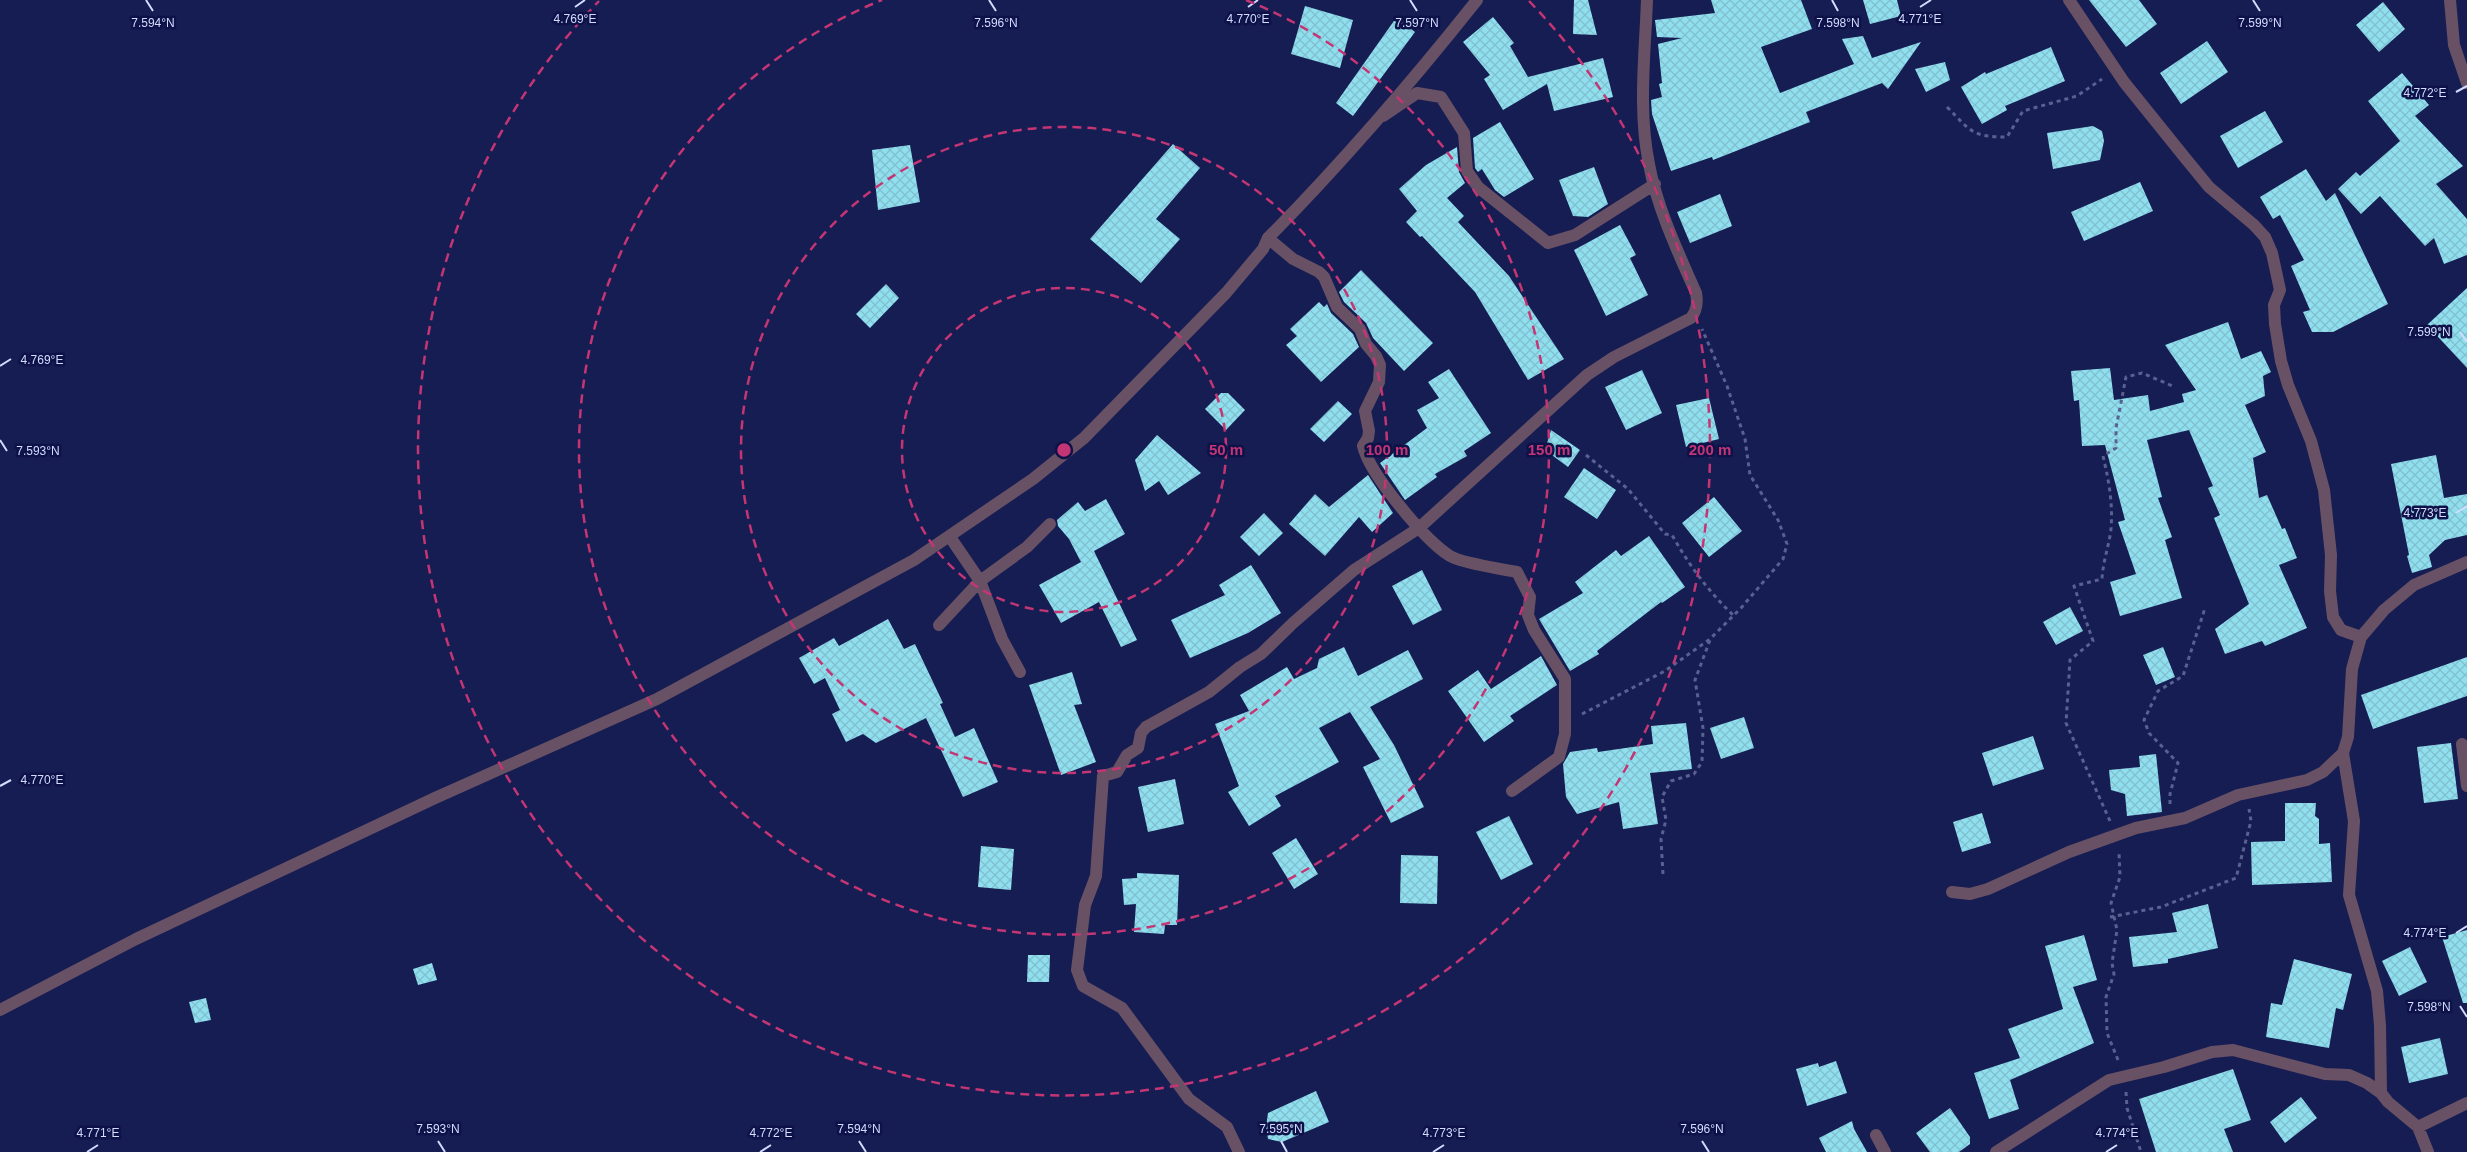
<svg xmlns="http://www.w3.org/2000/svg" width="2467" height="1152" viewBox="0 0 2467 1152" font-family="Arial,sans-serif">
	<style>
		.building { fill: url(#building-cross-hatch) }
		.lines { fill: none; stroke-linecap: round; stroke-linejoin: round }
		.path { stroke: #596191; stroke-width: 3; stroke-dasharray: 4 4; stroke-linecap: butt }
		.minor { stroke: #695165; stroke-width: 12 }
		.tertiary { stroke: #695165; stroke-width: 12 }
		.ticks { fill: none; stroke: #d1dcff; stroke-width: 2 }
		.ring { fill: none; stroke: #c43574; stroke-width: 2.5; stroke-dasharray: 9 6 }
		.ticks-label { font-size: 12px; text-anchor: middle; fill: #d1dcff; stroke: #0e1248; stroke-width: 5; stroke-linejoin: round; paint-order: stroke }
		.centre { fill: #c43574; stroke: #0e1248; stroke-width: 2.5 }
		.ring-label { font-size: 15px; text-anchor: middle; font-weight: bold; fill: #c43574; stroke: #0e1248; stroke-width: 5; stroke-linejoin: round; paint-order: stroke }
	</style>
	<defs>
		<pattern id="building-cross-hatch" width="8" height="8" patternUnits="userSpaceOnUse" patternTransform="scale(1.25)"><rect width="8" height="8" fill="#90dfef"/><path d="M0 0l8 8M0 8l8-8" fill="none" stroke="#80c0ce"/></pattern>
	</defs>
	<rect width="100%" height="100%" fill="#161d53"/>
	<path class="building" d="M 1574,0 L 1588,0 L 1597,35 L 1573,34 Z
		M 1711,0 L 1801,0 L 1812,29 L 1761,47 L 1780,93 L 1854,64 L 1842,39 L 1863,36 L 1872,58 L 1921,42 L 1888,89 L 1882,83 L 1806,112 L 1810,122 L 1713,160 L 1712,157 L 1671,171 L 1652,114 L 1651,100 L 1662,97 L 1659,84 L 1662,83 L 1658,44 L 1682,38 L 1657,37 L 1655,20 L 1715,13 Z
		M 1863,0 L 1897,0 L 1901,16 L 1870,24 Z
		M 2089,0 L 2139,0 L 2157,24 L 2126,47 Z
		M 2383,2 L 2405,29 L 2379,52 L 2356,25 Z
		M 1305,6 L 1353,20 L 1340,68 L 1291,54 Z
		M 1493,17 L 1514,43 L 1510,46 L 1528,77 L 1603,58 L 1613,97 L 1554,111 L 1547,84 L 1503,110 L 1484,79 L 1490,75 L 1463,42 Z
		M 1396,18 L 1415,32 L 1353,116 L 1336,103 Z
		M 2207,41 L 2228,72 L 2181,104 L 2160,73 Z
		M 2051,47 L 2065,81 L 2005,106 L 2007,110 L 1982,124 L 1961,87 L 1985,72 L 1986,74 Z
		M 1945,62 L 1950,80 L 1926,92 L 1915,69 Z
		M 2402,73 L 2429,105 L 2415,116 L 2463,166 L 2436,184 L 2467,219 L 2467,255 L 2444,264 L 2434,238 L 2425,246 L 2380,196 L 2361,214 L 2338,189 L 2356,172 L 2360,176 L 2400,141 L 2368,101 Z
		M 2265,111 L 2283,142 L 2238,168 L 2220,136 Z
		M 1500,122 L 1534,179 L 1504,197 L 1495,190 L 1482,169 L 1478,172 L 1475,168 L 1473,138 Z
		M 2093,126 L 2102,131 L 2104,141 L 2100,160 L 2053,169 L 2047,133 Z
		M 1173,144 L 1200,168 L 1156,219 L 1180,239 L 1141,283 L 1090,239 Z
		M 910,145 L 920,202 L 878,210 L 872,150 Z
		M 1457,147 L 1459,172 L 1465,183 L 1447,198 L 1464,216 L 1458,222 L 1509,276 L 1564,359 L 1528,380 L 1475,292 L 1422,236 L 1420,237 L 1406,222 L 1417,211 L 1399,189 L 1426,165 Z
		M 1594,167 L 1608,204 L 1588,217 L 1573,216 L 1559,180 Z
		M 2306,169 L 2326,201 L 2335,193 L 2388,304 L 2333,332 L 2312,332 L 2303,312 L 2310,310 L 2291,266 L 2304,260 L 2280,215 L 2273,219 L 2260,197 Z
		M 2140,182 L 2153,211 L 2084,241 L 2071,212 Z
		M 1720,194 L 1732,226 L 1690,243 L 1677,212 Z
		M 1620,225 L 1636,255 L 1630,258 L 1648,295 L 1606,316 L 1574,250 Z
		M 1361,270 L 1433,343 L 1404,371 L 1373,338 L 1366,323 L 1344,302 L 1339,292 Z
		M 886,284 L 899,298 L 870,328 L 856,314 Z
		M 2467,288 L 2467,368 L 2427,325 Z
		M 1319,302 L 1324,307 L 1327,304 L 1331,313 L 1353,334 L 1359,347 L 1321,382 L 1286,345 L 1297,336 L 1290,329 Z
		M 2228,322 L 2241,359 L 2261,351 L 2271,372 L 2263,376 L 2265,396 L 2245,405 L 2266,452 L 2253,458 L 2259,498 L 2267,495 L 2282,529 L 2285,528 L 2297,558 L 2279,565 L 2307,628 L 2265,646 L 2262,641 L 2225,654 L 2215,629 L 2249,604 L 2214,518 L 2220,515 L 2208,488 L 2213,486 L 2189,430 L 2147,440 L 2162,497 L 2158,498 L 2172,537 L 2165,540 L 2182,598 L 2120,616 L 2110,582 L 2136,574 L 2118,522 L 2125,520 L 2105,445 L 2082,446 L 2079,400 L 2074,401 L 2071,371 L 2110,368 L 2114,400 L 2148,395 L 2150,411 L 2184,402 L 2182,394 L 2196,390 L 2165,345 Z
		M 1449,369 L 1491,433 L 1464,451 L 1467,456 L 1435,474 L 1437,477 L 1405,500 L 1380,463 L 1427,428 L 1417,410 L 1439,398 L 1428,382 Z
		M 1642,370 L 1662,413 L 1626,430 L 1605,387 Z
		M 1221,393 L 1228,393 L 1245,410 L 1226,430 L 1205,409 Z
		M 1709,398 L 1719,439 L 1686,447 L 1676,405 Z
		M 1338,401 L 1352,414 L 1324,442 L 1310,429 Z
		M 1551,430 L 1580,450 L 1568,467 L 1545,450 Z
		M 1157,435 L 1201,473 L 1168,495 L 1159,481 L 1145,491 L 1135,460 Z
		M 2436,455 L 2444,498 L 2467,494 L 2467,535 L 2445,540 L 2429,555 L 2432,567 L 2412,573 L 2407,556 L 2409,555 L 2391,464 Z
		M 1584,468 L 1616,490 L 1597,519 L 1564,497 Z
		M 1368,475 L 1393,513 L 1372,532 L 1359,517 L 1325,556 L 1289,524 L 1315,494 L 1329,507 Z
		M 1714,497 L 1742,531 L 1709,557 L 1682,523 Z
		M 1106,499 L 1125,534 L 1094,551 L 1137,640 L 1121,647 L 1099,602 L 1061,623 L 1039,585 L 1081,562 L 1069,539 L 1058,526 L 1057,520 L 1078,502 L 1085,511 Z
		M 1264,513 L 1283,533 L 1259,556 L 1240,537 Z
		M 1649,536 L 1685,587 L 1662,603 L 1661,602 L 1597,651 L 1599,654 L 1570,671 L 1539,619 L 1583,593 L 1575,582 L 1616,550 L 1621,556 Z
		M 1251,565 L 1281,613 L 1248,633 L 1190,658 L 1171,620 L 1225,595 L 1219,585 Z
		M 1422,570 L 1442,610 L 1413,625 L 1392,586 Z
		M 2070,607 L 2083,631 L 2056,645 L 2043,622 Z
		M 888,619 L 904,649 L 915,644 L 943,703 L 940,704 L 955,737 L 974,728 L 998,782 L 963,797 L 926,718 L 876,743 L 863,734 L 846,742 L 832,714 L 840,710 L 825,678 L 814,684 L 799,658 L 834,638 L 839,646 Z
		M 1344,647 L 1358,676 L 1408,650 L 1423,679 L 1370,707 L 1394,745 L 1424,807 L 1391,823 L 1363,767 L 1380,759 L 1350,712 L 1319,728 L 1339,762 L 1275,796 L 1281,806 L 1249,826 L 1228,792 L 1239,786 L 1215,724 L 1249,711 L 1240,695 L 1287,667 L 1294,679 L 1317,668 L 1319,659 Z
		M 2163,647 L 2175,677 L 2156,685 L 2143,655 Z
		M 1541,656 L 1557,685 L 1510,716 L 1514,721 L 1484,742 L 1448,691 L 1478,670 L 1491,689 Z
		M 2467,657 L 2467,696 L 2373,729 L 2361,695 Z
		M 1072,672 L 1082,704 L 1074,705 L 1096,762 L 1061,775 L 1029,685 Z
		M 1744,717 L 1754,748 L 1721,759 L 1710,728 Z
		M 1686,723 L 1692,769 L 1650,773 L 1658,824 L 1623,829 L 1619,802 L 1577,814 L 1566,797 L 1563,764 L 1570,752 L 1597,748 L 1598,752 L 1653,744 L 1651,726 Z
		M 2033,736 L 2044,769 L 1993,786 L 1982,753 Z
		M 2451,743 L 2458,799 L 2424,803 L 2417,747 Z
		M 2156,754 L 2162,812 L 2127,816 L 2125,794 L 2111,790 L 2109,770 L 2140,767 L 2139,756 Z
		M 1175,779 L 1184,824 L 1148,832 L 1138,787 Z
		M 2285,803 L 2316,803 L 2315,816 L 2319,819 L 2319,844 L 2330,843 L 2332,882 L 2252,885 L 2251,842 L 2285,841 Z
		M 1982,813 L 1991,843 L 1962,852 L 1953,822 Z
		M 1509,816 L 1533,864 L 1501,880 L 1476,832 Z
		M 1296,838 L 1318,874 L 1294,889 L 1272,853 Z
		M 981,846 L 1014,849 L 1011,890 L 978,887 Z
		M 1401,855 L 1438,856 L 1437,904 L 1400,903 Z
		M 1137,873 L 1179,875 L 1177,925 L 1165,925 L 1164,934 L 1134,932 L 1136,904 L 1124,905 L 1122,879 L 1137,878 Z
		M 2208,904 L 2218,948 L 2168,959 L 2168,963 L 2133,967 L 2129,937 L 2177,932 L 2172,913 Z
		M 2467,930 L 2467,1003 L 2463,1003 L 2442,937 Z
		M 2084,935 L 2097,980 L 2073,987 L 2094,1043 L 2010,1080 L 2019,1109 L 1989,1119 L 1974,1073 L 2020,1058 L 2008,1029 L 2063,1009 L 2045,946 Z
		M 2410,947 L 2427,982 L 2399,996 L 2382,961 Z
		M 1028,955 L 1050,955 L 1049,982 L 1027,982 Z
		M 2294,959 L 2352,974 L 2343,1010 L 2336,1008 L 2329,1048 L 2266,1037 L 2271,1003 L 2282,1005 Z
		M 432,963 L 437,980 L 418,985 L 413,969 Z
		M 206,998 L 211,1020 L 195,1023 L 189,1002 Z
		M 2440,1038 L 2448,1074 L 2409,1083 L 2401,1047 Z
		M 1836,1061 L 1847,1093 L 1807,1106 L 1796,1069 L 1818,1063 L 1819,1067 Z
		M 2233,1069 L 2251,1120 L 2224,1129 L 2233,1152 L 2156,1152 L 2139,1099 Z
		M 1316,1091 L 1329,1122 L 1282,1142 L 1268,1139 L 1266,1127 L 1268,1113 Z
		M 2301,1097 L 2317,1118 L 2285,1143 L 2270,1122 Z
		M 1950,1108 L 1970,1137 L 1970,1144 L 1959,1152 L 1930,1152 L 1916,1133 Z
		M 1852,1121 L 1854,1129 L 1867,1152 L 1826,1152 L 1819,1138 Z"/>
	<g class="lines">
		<path class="path" d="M 1947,107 C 1971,131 1971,137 2007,137 L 2023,111 L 2077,96 L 2102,79
			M 1586,455 L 1628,489 L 1665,534 L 1672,535 C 1689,565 1708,591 1734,616
			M 1582,714 L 1665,671 L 1710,639 L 1741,608 L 1783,559 L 1787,544 L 1778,520 L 1750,475 L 1745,439 L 1727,386 L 1702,329
			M 2170,804 L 2170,794 L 2178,763 L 2149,733 L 2144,720 L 2158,691 L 2183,676 L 2205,608
			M 2110,821 L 2066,723 L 2070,660 L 2093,641 L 2074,586 L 2102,579 C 2103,561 2109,546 2111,529 C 2113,504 2109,481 2103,456 L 2116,448 L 2116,428 L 2126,377 L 2142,373 L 2175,387
			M 1663,874 L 1661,839 L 1666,820 L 1662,797 L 1671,781 L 1694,774 L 1702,762 L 1703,728 L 1695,680 L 1710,640
			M 2110,917 L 2161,907 L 2236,878 L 2251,821 L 2249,809
			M 2118,1060 L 2107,1033 L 2106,997 L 2114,974 L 2112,963 L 2117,930 L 2111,903 L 2120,877 L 2119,852
			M 2126,1092 L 2127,1108 L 2141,1152"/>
		<path class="minor" d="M 2069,0 L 2124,82 L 2186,159 L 2209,187 L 2254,225 L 2265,237 L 2272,253 L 2280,290 L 2274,305 L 2275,324 L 2281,361 L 2288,385 L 2311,441 L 2324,490 L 2331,555 L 2330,591 L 2333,617 L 2341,630 L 2361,637
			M 2450,0 L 2454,45 L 2467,83
			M 1383,116 L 1417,93 L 1441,97 L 1464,133 L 1467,171 L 1478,187 L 1548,243 L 1575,235 L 1655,184
			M 1268,238 L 1293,259 L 1319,272 L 1324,277 L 1337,307 L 1360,329 L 1366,344 L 1376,356 L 1380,365 L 1379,382 L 1365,411 L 1369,431 L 1368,438 L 1363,446 C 1370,475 1425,540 1450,556 C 1461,563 1502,569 1517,572 L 1530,597 L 1528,615 L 1534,630 L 1565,679 L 1565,734 L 1559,757 L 1512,791
			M 950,537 L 980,581 L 1027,547 L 1050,524
			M 939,625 L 980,581 L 1002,639 L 1020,672
			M 2462,744 L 2467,786
			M 2343,753 L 2354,821 L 2349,895 L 2377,991 L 2380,1025 L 2381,1093
			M 1952,892 L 1970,894 L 1988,889 L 2069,852 L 2136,828 L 2185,818 L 2238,795 L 2307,780 L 2323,772 L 2343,753 L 2348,737 L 2352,669 L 2361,637 L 2384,610 L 2414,585 L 2467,562
			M 2418,1127 L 2467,1103
			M 1876,1135 L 1885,1152
			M 1239,1152 L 1227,1127 L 1189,1099 L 1122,1008 L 1083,986 L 1077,970 L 1085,905 L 1096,876 L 1103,776 L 1117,772 L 1127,755 L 1138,748 L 1141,733 L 1146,727 L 1209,692 L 1240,667 L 1261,654 L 1293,623 L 1354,570 L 1419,528 L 1587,375 L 1614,357 L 1691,318 C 1697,310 1698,303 1696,293 C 1678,252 1657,208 1649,164 C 1638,111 1645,54 1647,0
			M 1996,1152 L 2109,1080 L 2164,1067 L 2212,1052 L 2233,1050 L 2325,1074 L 2349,1075 L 2367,1083 L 2381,1093 L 2388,1102 L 2418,1127 L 2428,1152"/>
		<path class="tertiary" d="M 0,1010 L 136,939 L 435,798 L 657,699 L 914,560 L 1033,479 L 1084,438 L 1226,293 L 1263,249 L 1268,238 C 1342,163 1411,83 1477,0"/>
	</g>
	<path class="ticks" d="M 146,0 L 153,11M 989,0 L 996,11M 1410,0 L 1417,11M 1832,0 L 1838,11M 2253,0 L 2260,11M 575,7 L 585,0M 1248,7 L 1258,0M 1920,7 L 1931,0M 2456,92 L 2467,86M 2460,332 L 2467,342M 0,366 L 11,359M 0,440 L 7,451M 2456,513 L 2467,506M 0,786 L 11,780M 2456,933 L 2467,926M 2460,1006 L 2467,1017M 438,1141 L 445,1152M 859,1141 L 866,1152M 1281,1141 L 1287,1152M 1702,1141 L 1709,1152M 87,1152 L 98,1145M 760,1152 L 771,1145M 1433,1152 L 1444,1145M 2106,1152 L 2117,1145"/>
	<g class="ring">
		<circle cx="1064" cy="450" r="162"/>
		<circle cx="1064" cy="450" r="323"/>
		<path d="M1246 0A485 485 0 1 1 882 0"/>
		<path d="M1529 1A646 646 0 1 1 599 1"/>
	</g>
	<g class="ticks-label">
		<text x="575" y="23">4.769°E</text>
		<text x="1248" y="23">4.770°E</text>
		<text x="1920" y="23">4.771°E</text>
		<text x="2260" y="27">7.599°N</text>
		<text x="153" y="27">7.594°N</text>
		<text x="996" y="27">7.596°N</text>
		<text x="1417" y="27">7.597°N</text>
		<text x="1838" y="27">7.598°N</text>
		<text x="2425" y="97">4.772°E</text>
		<text x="2429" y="336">7.599°N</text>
		<text x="42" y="364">4.769°E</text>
		<text x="38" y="455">7.593°N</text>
		<text x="2425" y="517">4.773°E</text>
		<text x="42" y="784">4.770°E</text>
		<text x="2425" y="937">4.774°E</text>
		<text x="2429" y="1011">7.598°N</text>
		<text x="438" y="1133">7.593°N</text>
		<text x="859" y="1133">7.594°N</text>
		<text x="1281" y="1133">7.595°N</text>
		<text x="1702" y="1133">7.596°N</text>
		<text x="98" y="1137">4.771°E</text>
		<text x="771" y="1137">4.772°E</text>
		<text x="1444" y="1137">4.773°E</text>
		<text x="2117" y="1137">4.774°E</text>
	</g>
	<circle cx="1064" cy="450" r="8" class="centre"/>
	<g class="ring-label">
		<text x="1226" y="455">50 m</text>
		<text x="1387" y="455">100 m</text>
		<text x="1549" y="455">150 m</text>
		<text x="1710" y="455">200 m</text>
	</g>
</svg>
